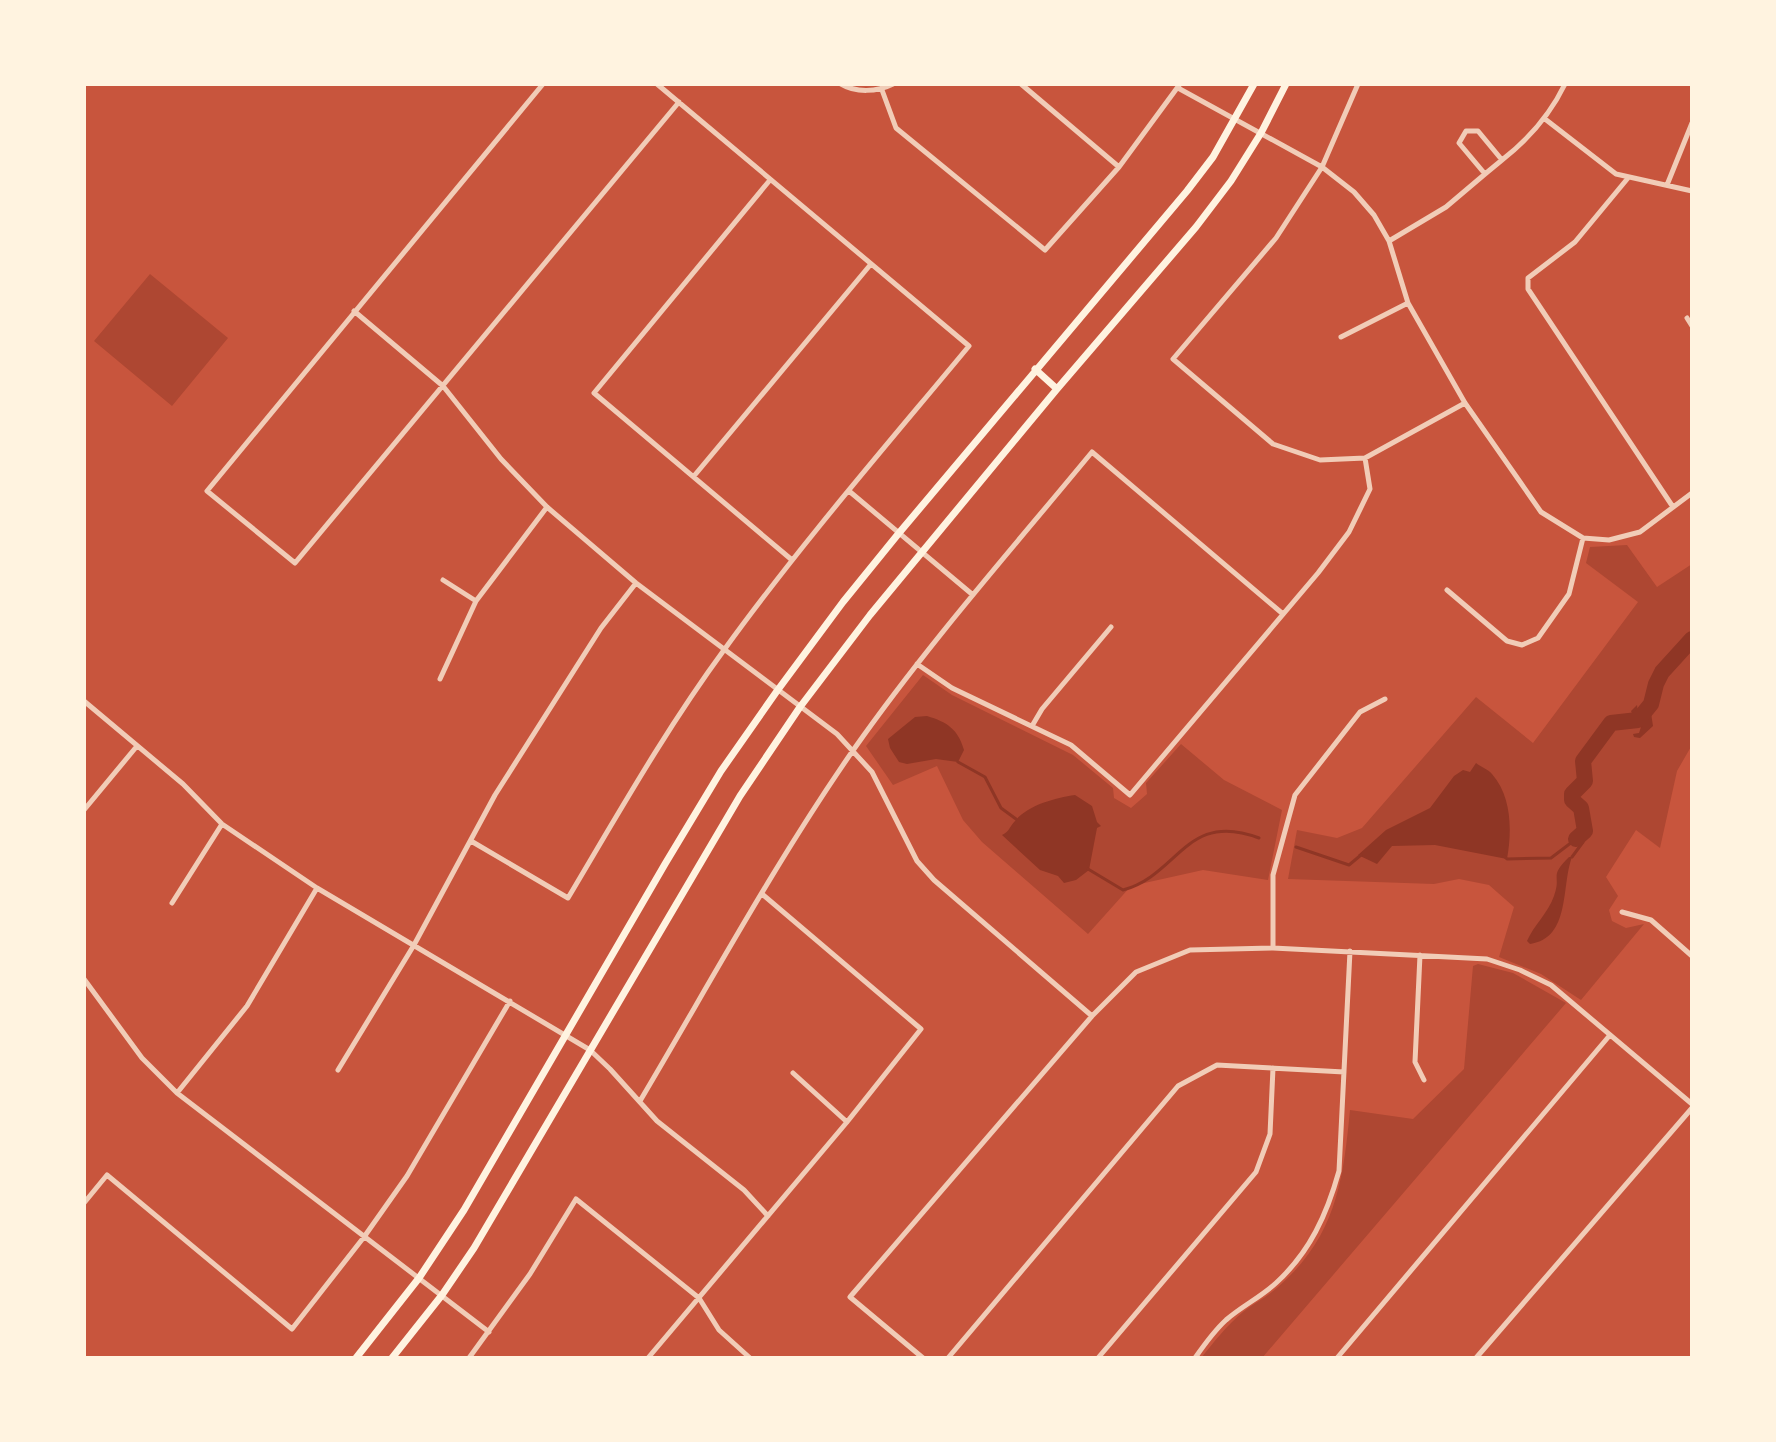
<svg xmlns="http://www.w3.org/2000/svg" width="1776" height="1442" viewBox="0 0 1776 1442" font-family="Ubuntu,sans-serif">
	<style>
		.green { fill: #ae4732 }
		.water { fill: #8f3625 }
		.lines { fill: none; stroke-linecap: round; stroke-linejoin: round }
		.stream { stroke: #8f3625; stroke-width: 3 }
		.river { stroke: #8f3625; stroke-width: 16 }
		.minor { stroke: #f1ccb7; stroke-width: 5 }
		.secondary { stroke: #fff3e0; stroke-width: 7 }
	</style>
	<rect width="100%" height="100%" fill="#c8553d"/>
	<path class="green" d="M 150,274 L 228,338 L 172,406 L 94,341 Z
		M 1627,545 L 1657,587 L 1692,564 L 1692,745 L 1677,771 L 1660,848 L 1636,830 L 1606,877 L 1618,896 L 1609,910 L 1612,921 L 1626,928 L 1644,924 L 1581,1000 L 1541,974 L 1499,957 L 1514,907 L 1489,885 L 1459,879 L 1434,884 L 1288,879 L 1297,830 L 1337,838 L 1362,828 L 1476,697 L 1533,743 L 1638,602 L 1586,563 L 1590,547 Z
		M 923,675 L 952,695 L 1073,755 L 1113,788 L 1114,798 L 1131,808 L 1147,794 L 1146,783 L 1181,744 L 1224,780 L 1282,810 L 1268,880 L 1203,870 L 1131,886 L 1088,934 L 982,842 L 963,820 L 937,766 L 893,785 L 866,746 Z
		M 1478,964 L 1513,973 L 1566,1003 L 1262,1358 L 1201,1358 C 1214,1342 1227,1325 1243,1312 C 1254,1303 1267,1297 1278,1287 C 1336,1236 1343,1182 1350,1110 L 1413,1119 L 1464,1069 L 1473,966 Z"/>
	<path class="water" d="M 1637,705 L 1638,713 L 1647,710 L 1651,713 L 1653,726 L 1640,738 L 1634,737 L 1633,734 L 1639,733 L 1642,724 L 1626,724 L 1635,720 L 1631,711 Z
		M 927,716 C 947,722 958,729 964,750 L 958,762 L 936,759 L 907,764 L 899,762 L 890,748 L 888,739 L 915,717 Z
		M 1476,763 C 1481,767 1488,769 1492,774 C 1512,797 1512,831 1507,859 L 1435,845 L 1392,846 L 1377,864 L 1358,855 L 1386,830 L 1430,808 L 1454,776 L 1463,770 L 1470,772 Z
		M 1075,795 L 1092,806 L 1097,822 L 1101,826 L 1097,828 L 1089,870 L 1076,880 L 1064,883 L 1058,876 L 1040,870 L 1002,835 C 1010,831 1009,827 1015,821 C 1028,805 1055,798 1075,795 Z
		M 1569,857 L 1572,857 C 1561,886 1571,938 1530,944 L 1527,941 C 1534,925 1548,913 1554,896 C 1562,874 1548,878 1569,857 Z"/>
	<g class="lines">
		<path class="stream" d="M 958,762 L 985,777 L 1001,808 L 1016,819
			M 1296,847 L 1349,865 L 1361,855
			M 1504,856 L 1507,859 L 1551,858 L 1576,839
			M 1572,857 L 1583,842 L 1581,836
			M 1088,869 L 1123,890 C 1179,875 1186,810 1259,838"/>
		<path class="river" d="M 1576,839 L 1585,831 L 1581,808 L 1572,800 L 1572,794 L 1585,781 L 1583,761 L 1611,723 L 1638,720 L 1651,704 L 1656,684 L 1662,672 L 1692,639"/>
		<path class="minor" d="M 543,84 L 207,491 L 295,563 L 679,102
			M 841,84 C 856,93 877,92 893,84
			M 1021,84 L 1119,167
			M 1358,84 L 1322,167 L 1276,238 L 1173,359 L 1273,444 L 1320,460 L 1365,458 L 1465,403
			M 1178,88 L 1322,167 L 1354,192 L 1374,215 L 1389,241 L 1408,303 L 1465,403 L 1541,512 L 1583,538 L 1609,540 L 1640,532 L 1692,493
			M 882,90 L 896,128 L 1045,250 L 1119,167 L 1180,84
			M 1545,119 L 1616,174 L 1692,191
			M 1485,174 L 1502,160
			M 1628,178 L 1575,242 L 1528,278 L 1528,289 L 1673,507
			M 770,180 L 594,393 L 792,560
			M 1667,185 L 1692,123
			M 1389,241 L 1446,207 L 1485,174 L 1459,143 L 1466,131 L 1478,131 L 1502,160 C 1529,139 1550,115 1565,84
			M 354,311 L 443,386 L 501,459 L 547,507 L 636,583 L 837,734 L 872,772 L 917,861 L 934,880 L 1092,1016
			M 1687,318 L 1692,326
			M 1341,337 L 1408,303
			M 694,476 L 871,264
			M 849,491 L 973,595
			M 443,580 L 476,601
			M 1447,590 L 1507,641 L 1522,645 L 1538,638 L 1569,594 L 1583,538
			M 917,664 L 952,688 L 1071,745 L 1130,795 L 1318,573 L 1349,532 L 1370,489 L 1365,458
			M 440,679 L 476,601 L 547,507
			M 84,701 L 183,784 L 222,824 L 317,888 L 590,1050 L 610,1069 L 657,1121 L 744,1190 L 768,1216
			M 1032,726 L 1042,709 L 1111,627
			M 84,810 L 137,746
			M 471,841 L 568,898 C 618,814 666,729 724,650 C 800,545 886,446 969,346 L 657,84
			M 172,903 L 222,824
			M 1622,912 L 1651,920 L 1692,956
			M 1273,948 L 1273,875 L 1295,795 L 1360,712 L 1385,699
			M 1420,955 L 1415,1062 L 1424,1080
			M 84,979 L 142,1058 L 177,1093 L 489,1332
			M 338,1070 L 414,945 L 495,795 L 601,628 L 636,583
			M 793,1073 L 847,1122
			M 177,1093 L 247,1006 L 317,888
			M 640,1101 C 710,983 776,861 854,749 C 927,645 1012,549 1092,452 L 1283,614
			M 84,1203 L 107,1175 L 292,1329 L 364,1237 L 407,1176 L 510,1001
			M 469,1358 L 530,1274 L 576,1199 L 699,1298 L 719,1330 L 750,1358
			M 648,1358 L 847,1122 L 921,1029 L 762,894
			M 923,1358 L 850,1297 L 1092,1016 L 1136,972 L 1190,950 L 1273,948 L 1487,959 L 1520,970 L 1551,985 L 1692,1104
			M 948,1358 L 1178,1086 L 1217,1065 L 1344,1072
			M 1098,1358 L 1256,1172 L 1270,1134 L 1273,1068
			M 1195,1358 C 1204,1345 1214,1331 1226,1320 C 1242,1306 1261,1297 1276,1283 C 1310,1252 1327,1214 1339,1171 L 1350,951
			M 1337,1358 L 1610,1035
			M 1476,1358 L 1692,1108"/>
		<path class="secondary" d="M 1035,369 L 1057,389
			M 356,1358 L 419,1278 L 464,1210 L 665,864 L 721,771 L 777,691 L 843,602 L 899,533 L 1187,191 L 1213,157 L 1254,84
			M 392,1358 L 442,1295 L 474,1248 L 740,796 L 800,707 L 870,615 L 1057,389 L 1196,227 L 1231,181 L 1261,133 L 1286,84"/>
	</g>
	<rect width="1776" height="1442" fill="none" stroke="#fff3e0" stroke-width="172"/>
</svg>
